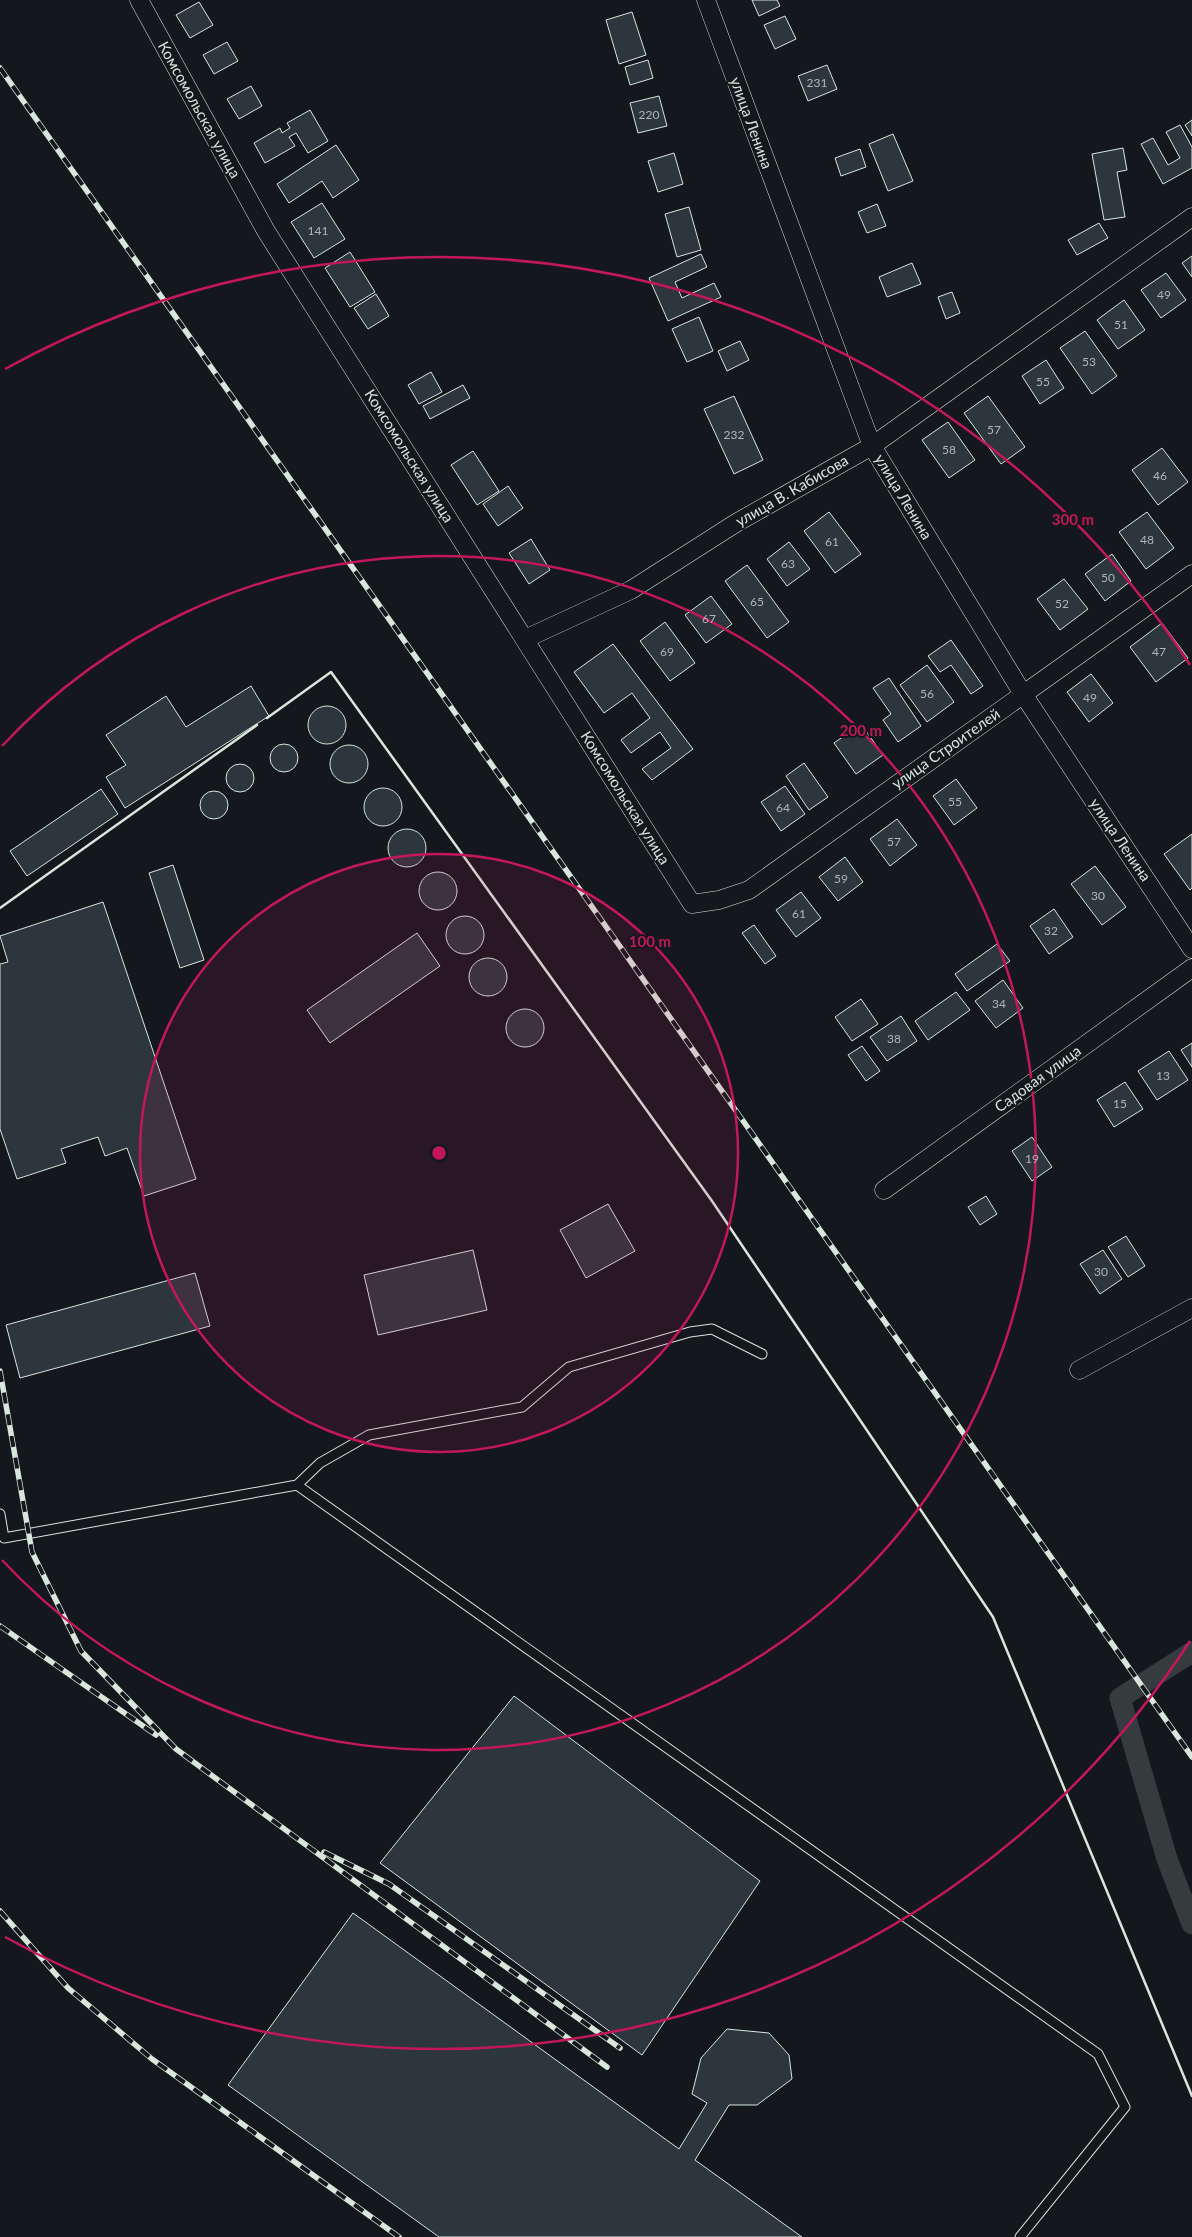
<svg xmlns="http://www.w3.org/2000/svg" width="1192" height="2237" viewBox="0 0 1192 2237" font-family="Lato,sans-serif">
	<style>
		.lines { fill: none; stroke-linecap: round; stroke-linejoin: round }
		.canal { stroke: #363b3e; stroke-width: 21 }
		.building { fill: #2c363c; stroke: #d8e6dc }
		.lane-casing { stroke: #d8e6dc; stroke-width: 11 }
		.street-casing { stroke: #d8e6dc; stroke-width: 19 }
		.lane { stroke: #14181c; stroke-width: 9 }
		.street { stroke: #14181c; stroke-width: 18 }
		.rail-casing { stroke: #d8e6dc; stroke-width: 5.5 }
		.rail { stroke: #14181c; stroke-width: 4; stroke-dasharray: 11; stroke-linecap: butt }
		.wall { stroke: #d8e6dc; stroke-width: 2.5 }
		.ring { fill: none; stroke: #c2185b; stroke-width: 2.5 }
		.labels { text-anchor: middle; stroke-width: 4; stroke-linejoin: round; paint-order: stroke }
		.number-label { font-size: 12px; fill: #adbab4 }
		.street-label { font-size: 15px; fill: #d8e6dc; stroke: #14181c }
		.centre { fill: #c2185b; stroke: #14181c; stroke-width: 2.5 }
		.ring-label { font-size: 15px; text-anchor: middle; font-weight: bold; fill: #c2185b; stroke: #14181c; stroke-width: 4; stroke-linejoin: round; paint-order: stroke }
	</style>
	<rect width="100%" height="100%" fill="#14181c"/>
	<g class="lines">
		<path class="canal" d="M 1192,1652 L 1120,1698 L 1167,1859 L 1192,1924"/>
	</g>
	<path class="building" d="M 752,0 L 777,0 L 780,6 L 759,16 Z
		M 199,2 L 213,25 L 190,38 L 176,15 Z
		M 632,12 L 646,55 L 619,64 L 606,20 Z
		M 785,16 L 796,39 L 775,49 L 764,25 Z
		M 227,42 L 238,61 L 214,74 L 203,55 Z
		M 648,60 L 653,78 L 630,85 L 625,67 Z
		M 827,65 L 837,89 L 808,101 L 798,76 Z
		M 251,86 L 262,106 L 239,119 L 227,99 Z
		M 659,96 L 667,126 L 638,133 L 630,103 Z
		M 310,110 L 328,141 L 308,153 L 296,133 L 289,137 L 295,146 L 265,163 L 254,143 L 280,128 L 282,133 L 290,128 L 287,123 Z
		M 1192,120 L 1192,136 L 1185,125 Z
		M 1180,125 L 1192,147 L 1192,168 L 1163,184 L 1141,144 L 1153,138 L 1168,165 L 1180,158 L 1166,132 Z
		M 893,134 L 913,181 L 888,191 L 869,144 Z
		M 336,145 L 359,180 L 333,198 L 322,181 L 289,203 L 277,184 Z
		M 1123,148 L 1127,170 L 1117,172 L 1125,217 L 1104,220 L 1092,154 Z
		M 860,149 L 866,167 L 841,176 L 835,158 Z
		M 674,153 L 683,184 L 658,192 L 648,161 Z
		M 322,203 L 345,239 L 314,258 L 291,222 Z
		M 877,204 L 886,226 L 867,233 L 858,212 Z
		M 689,207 L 701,250 L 677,257 L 665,214 Z
		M 1099,223 L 1108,238 L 1077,255 L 1068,240 Z
		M 350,252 L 375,292 L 350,307 L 325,268 Z
		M 701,254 L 707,267 L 675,282 L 682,298 L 714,283 L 721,297 L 668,321 L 649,278 Z
		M 1192,256 L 1192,277 L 1182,263 Z
		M 912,263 L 921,284 L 887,297 L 879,277 Z
		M 1166,273 L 1186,300 L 1161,318 L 1141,290 Z
		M 952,292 L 960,313 L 946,319 L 938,297 Z
		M 376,294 L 389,316 L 368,329 L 354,308 Z
		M 1124,300 L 1145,330 L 1118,349 L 1097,320 Z
		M 699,317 L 713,351 L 687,362 L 672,329 Z
		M 1085,331 L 1117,376 L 1092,394 L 1060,348 Z
		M 740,341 L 749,360 L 727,371 L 718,351 Z
		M 1046,360 L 1064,388 L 1040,404 L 1022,376 Z
		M 431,372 L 442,392 L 419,404 L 408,385 Z
		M 463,385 L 470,398 L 430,419 L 423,406 Z
		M 734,396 L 763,460 L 734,474 L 704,409 Z
		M 988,396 L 1025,447 L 1001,464 L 964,413 Z
		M 948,422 L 975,460 L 949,478 L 922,440 Z
		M 1162,448 L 1188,482 L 1158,505 L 1132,470 Z
		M 473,451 L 499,491 L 477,505 L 451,465 Z
		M 508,486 L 523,508 L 498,526 L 483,504 Z
		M 829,512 L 861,554 L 835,573 L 804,531 Z
		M 1147,512 L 1174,548 L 1146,569 L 1119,532 Z
		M 531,539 L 550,570 L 529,584 L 509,553 Z
		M 789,542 L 810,569 L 787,586 L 767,559 Z
		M 1112,554 L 1131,581 L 1105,601 L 1085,574 Z
		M 747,565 L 789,622 L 767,638 L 725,581 Z
		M 1064,579 L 1088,609 L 1060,630 L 1037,599 Z
		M 711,596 L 732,624 L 706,643 L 685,615 Z
		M 665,622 L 695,663 L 670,681 L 640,641 Z
		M 1162,623 L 1188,658 L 1156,682 L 1130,647 Z
		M 951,640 L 983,686 L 971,694 L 951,665 L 940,672 L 928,656 Z
		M 613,644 L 693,749 L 652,780 L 642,769 L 671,748 L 660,732 L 631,753 L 621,740 L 650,718 L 632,693 L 604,713 L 574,672 Z
		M 927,665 L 954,702 L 927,722 L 900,685 Z
		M 1091,674 L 1113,703 L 1089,722 L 1067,692 Z
		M 889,678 L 921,726 L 898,742 L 883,720 L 891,714 L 873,688 Z
		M 251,686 L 269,716 L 125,808 L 106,777 L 126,765 L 106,735 L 166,696 L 186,727 Z
		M308 725a19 19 0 1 1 38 0a19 19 0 1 1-38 0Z
		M 861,724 L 883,755 L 856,774 L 834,743 Z
		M270 758a14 14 0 1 1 28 0a14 14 0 1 1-28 0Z
		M330 764a19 19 0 1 1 38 0a19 19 0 1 1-38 0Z
		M 804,763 L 828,797 L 809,810 L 786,776 Z
		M226 778a14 14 0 1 1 28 0a14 14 0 1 1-28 0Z
		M 956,779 L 977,808 L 954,825 L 933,796 Z
		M 785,786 L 805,814 L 781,831 L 761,802 Z
		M364 807a19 19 0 1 1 38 0a19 19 0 1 1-38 0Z
		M 101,789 L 118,814 L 27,876 L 10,851 Z
		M200 805a14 14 0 1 1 28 0a14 14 0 1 1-28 0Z
		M 897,819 L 917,845 L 890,866 L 870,839 Z
		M388 848a19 19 0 1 1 38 0a19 19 0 1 1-38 0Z
		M 1192,834 L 1192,888 L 1190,890 L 1164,854 Z
		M 845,857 L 863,882 L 838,901 L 819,877 Z
		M 173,865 L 204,960 L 180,968 L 149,873 Z
		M 1095,866 L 1126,907 L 1102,925 L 1071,884 Z
		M419 891a19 19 0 1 1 38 0a19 19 0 1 1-38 0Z
		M 801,892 L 821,918 L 796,937 L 776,910 Z
		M 103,902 L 196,1179 L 144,1196 L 127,1148 L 105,1156 L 98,1137 L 61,1149 L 66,1163 L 17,1179 L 0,1129 L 0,964 L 8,962 L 0,936 Z
		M 1054,909 L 1073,937 L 1049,954 L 1030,926 Z
		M446 935a19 19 0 1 1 38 0a19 19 0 1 1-38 0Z
		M 754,925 L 776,956 L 765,964 L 742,933 Z
		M 417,933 L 440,966 L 330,1043 L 307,1010 Z
		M 997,944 L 1010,961 L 967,991 L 955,974 Z
		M469 977a19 19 0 1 1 38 0a19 19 0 1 1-38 0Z
		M 1003,980 L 1023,1008 L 996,1028 L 975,1001 Z
		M 956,992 L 970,1010 L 928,1040 L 915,1021 Z
		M 861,999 L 878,1024 L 852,1041 L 835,1017 Z
		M506 1028a19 19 0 1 1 38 0a19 19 0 1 1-38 0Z
		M 901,1016 L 917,1041 L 887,1061 L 870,1037 Z
		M 1192,1043 L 1192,1067 L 1181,1050 Z
		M 862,1046 L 880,1071 L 866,1081 L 848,1055 Z
		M 1169,1051 L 1188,1080 L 1157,1100 L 1138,1071 Z
		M 1125,1082 L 1143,1109 L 1114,1127 L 1097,1100 Z
		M 1032,1137 L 1052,1167 L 1032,1181 L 1012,1151 Z
		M 986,1196 L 997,1214 L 980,1225 L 968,1207 Z
		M 608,1204 L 635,1251 L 586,1278 L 560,1230 Z
		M 1126,1236 L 1145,1266 L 1128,1277 L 1108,1247 Z
		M 473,1250 L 487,1310 L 378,1335 L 364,1275 Z
		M 1103,1250 L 1122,1279 L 1100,1294 L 1080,1264 Z
		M 195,1273 L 210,1326 L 20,1378 L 6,1325 Z
		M 514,1696 L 760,1881 L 642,2055 L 380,1863 Z
		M 353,1913 L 679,2149 L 707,2103 L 692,2094 L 701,2058 L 727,2029 L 769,2033 L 789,2055 L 792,2079 L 757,2105 L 729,2105 L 695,2160 L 802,2237 L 439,2237 L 228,2085 Z"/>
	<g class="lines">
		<defs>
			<path id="lane" d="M 297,1485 L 320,1463 L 369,1435 L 522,1407 L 569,1367 L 690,1332 L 712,1329 L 762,1354
				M 0,1514 L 4,1538 L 297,1485 L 1098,2054 L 1125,2107 L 1020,2237"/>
			<path id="street" d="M 139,0 L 266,231 L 692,904 L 719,900 L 749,890 L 1192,574
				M 706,0 L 872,446 L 1023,694 L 1192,949
				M 525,639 L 631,590 L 736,523 L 872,446 L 1192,217
				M 884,1190 L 1192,968
				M 1079,1370 L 1192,1308"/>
		</defs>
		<use href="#lane" class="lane-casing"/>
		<use href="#street" class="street-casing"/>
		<use href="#lane" class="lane"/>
		<use href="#street" class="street"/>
		<defs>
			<path id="rail" d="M 0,68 L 1192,1757
				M 0,1371 L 32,1552 L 81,1651 L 176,1749 L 607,2067
				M 0,1626 L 156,1735
				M 324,1852 L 389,1884 L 620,2048
				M 0,1911 L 68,1988 L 152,2059 L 399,2237"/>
		</defs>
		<use href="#rail" class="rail-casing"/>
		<use href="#rail" class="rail"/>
		<path class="wall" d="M 267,718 L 331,672 L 712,1201 L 993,1617 L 1192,2096
			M 0,908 L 257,725"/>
	</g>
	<circle cx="439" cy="1153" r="299" fill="#c2185b" fill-opacity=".12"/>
	<g class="ring">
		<circle cx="439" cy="1153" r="299"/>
		<path d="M2 746A597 597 0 1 1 2 1560"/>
		<path d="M1190 1641A896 896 0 0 1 5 1937M5 369A896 896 0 0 1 1190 665"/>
	</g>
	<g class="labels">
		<g class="number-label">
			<text x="817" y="87">231</text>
			<text x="649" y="119">220</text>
			<text x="318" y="235">141</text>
			<text x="1164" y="299">49</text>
			<text x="1121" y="329">51</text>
			<text x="1089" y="366">53</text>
			<text x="1043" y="386">55</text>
			<text x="994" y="434">57</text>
			<text x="734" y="439">232</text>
			<text x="949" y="454">58</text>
			<text x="1160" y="480">46</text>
			<text x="1147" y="544">48</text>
			<text x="832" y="546">61</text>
			<text x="788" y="568">63</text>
			<text x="1108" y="582">50</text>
			<text x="757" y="606">65</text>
			<text x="1062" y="608">52</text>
			<text x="709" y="623">67</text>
			<text x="667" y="656">69</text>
			<text x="1159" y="656">47</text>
			<text x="927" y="698">56</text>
			<text x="1090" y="702">49</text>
			<text x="955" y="806">55</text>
			<text x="783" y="812">64</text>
			<text x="894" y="846">57</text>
			<text x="841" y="883">59</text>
			<text x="1098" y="900">30</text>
			<text x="799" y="918">61</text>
			<text x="1051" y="935">32</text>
			<text x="999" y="1008">34</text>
			<text x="894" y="1043">38</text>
			<text x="1163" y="1080">13</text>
			<text x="1120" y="1108">15</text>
			<text x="1032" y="1163">19</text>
			<text x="1101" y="1276">30</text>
		</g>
		<g class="street-label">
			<text transform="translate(199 110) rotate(61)" y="5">Комсомольская улица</text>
			<text transform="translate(751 123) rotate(70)" y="5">улица Ленина</text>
			<text transform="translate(409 456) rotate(58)" y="5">Комсомольская улица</text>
			<text transform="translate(792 491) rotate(-30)" y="5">улица В. Кабисова</text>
			<text transform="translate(903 497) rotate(59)" y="5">улица Ленина</text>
			<text transform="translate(946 749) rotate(-35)" y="5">улица Строителей</text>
			<text transform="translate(625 798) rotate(58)" y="5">Комсомольская улица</text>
			<text transform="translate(1120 840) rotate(56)" y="5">улица Ленина</text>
			<text transform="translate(1038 1079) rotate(-36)" y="5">Садовая улица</text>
		</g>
	</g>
	<circle cx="439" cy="1153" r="8" class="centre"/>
	<g class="ring-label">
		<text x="1073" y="525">300 m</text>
		<text x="861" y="736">200 m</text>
		<text x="650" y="947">100 m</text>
	</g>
</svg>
